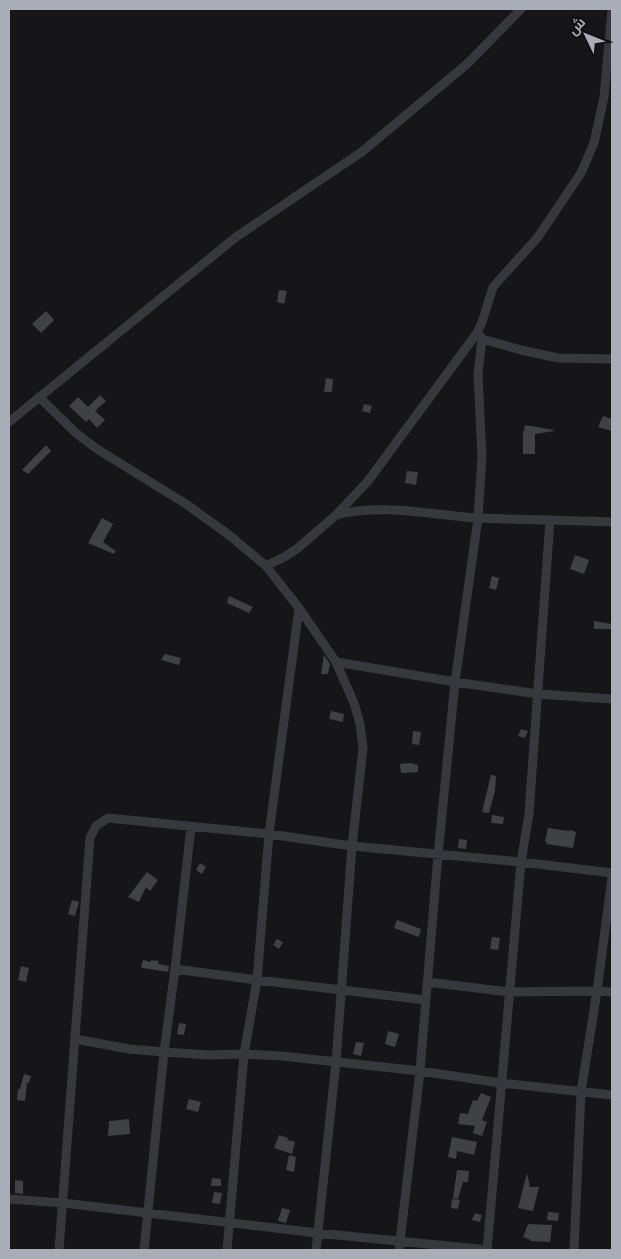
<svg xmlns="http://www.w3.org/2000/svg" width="621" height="1259" viewBox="0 0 621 1259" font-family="Overpass,Cairo,sans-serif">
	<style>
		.building { fill: #404145 }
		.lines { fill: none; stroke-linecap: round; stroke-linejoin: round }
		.minor { stroke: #37383d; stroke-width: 9 }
	</style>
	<rect width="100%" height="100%" fill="#161618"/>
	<path class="building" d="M 279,290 L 287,291 L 284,304 L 277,302 Z
		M 46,311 L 54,320 L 41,333 L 32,324 Z
		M 326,378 L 333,379 L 332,392 L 324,392 Z
		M 100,395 L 106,401 L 95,411 L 105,420 L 97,428 L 89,419 L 86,422 L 69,406 L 78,397 L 88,407 Z
		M 364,404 L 372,406 L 370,413 L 362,411 Z
		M 603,416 L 612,419 L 612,431 L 598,427 Z
		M 525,425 L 554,430 L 554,431 L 535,434 L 535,454 L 523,454 L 523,434 Z
		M 46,445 L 51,451 L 28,474 L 22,470 Z
		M 407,471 L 418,472 L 416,485 L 405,483 Z
		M 102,518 L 113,524 L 103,542 L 116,551 L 114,554 L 88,543 Z
		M 575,555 L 589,560 L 584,574 L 570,569 Z
		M 492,576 L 499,578 L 496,590 L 489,588 Z
		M 229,596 L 253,607 L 249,613 L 227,603 Z
		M 594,621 L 612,624 L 612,629 L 594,629 Z
		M 165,654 L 181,658 L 179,665 L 161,660 Z
		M 324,655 L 330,664 L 328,674 L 321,674 Z
		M 331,711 L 344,714 L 343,722 L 329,719 Z
		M 521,729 L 528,731 L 525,738 L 518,736 Z
		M 413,731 L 421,732 L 419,745 L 412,744 Z
		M 410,763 L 418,765 L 418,772 L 401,773 L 400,764 Z
		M 491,775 L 496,776 L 495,791 L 489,813 L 482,812 Z
		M 492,815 L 504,817 L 503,824 L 491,823 Z
		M 548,828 L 569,831 L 570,830 L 576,832 L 573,848 L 546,844 L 547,842 L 545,841 Z
		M 459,839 L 467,840 L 466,849 L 458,848 Z
		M 200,863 L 206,867 L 202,874 L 196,870 Z
		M 147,872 L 158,880 L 150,891 L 146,887 L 139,902 L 128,897 Z
		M 72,900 L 79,902 L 75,916 L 68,914 Z
		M 397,920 L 421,929 L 419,937 L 394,928 Z
		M 492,937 L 500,938 L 498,950 L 490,949 Z
		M 277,939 L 283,942 L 279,949 L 273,945 Z
		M 143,960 L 151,962 L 151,960 L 159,961 L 158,964 L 169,966 L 168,972 L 143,968 L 141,967 Z
		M 21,966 L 29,968 L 26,982 L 18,980 Z
		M 179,1023 L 186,1024 L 184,1035 L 177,1034 Z
		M 388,1031 L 399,1034 L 395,1047 L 385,1044 Z
		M 356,1042 L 364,1043 L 361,1056 L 353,1054 Z
		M 24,1074 L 31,1076 L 29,1083 L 27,1083 L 25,1101 L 17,1100 L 18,1089 L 20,1089 Z
		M 481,1093 L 491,1097 L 482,1120 L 487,1122 L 482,1136 L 473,1133 L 475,1126 L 458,1124 L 460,1113 L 468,1114 L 473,1100 L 477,1101 Z
		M 189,1099 L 201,1102 L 198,1112 L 186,1109 Z
		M 129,1119 L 130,1134 L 108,1136 L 109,1121 Z
		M 279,1135 L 288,1138 L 287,1140 L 295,1142 L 292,1154 L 274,1148 Z
		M 452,1137 L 477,1142 L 474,1155 L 457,1151 L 456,1159 L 448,1157 Z
		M 289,1155 L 296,1157 L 294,1172 L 286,1170 Z
		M 457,1170 L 469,1171 L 468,1182 L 463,1182 L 458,1199 L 453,1198 Z
		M 527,1173 L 530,1187 L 539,1187 L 533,1211 L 518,1208 Z
		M 212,1178 L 221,1179 L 221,1186 L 211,1186 Z
		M 15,1180 L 23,1181 L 23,1194 L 15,1193 Z
		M 214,1192 L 222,1193 L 220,1204 L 212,1203 Z
		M 452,1199 L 460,1200 L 458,1209 L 451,1208 Z
		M 282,1208 L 290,1210 L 286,1223 L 278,1221 Z
		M 548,1212 L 559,1213 L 558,1221 L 547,1220 Z
		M 475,1213 L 482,1215 L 480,1222 L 472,1220 Z
		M 528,1224 L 552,1225 L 550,1242 L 530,1241 L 531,1240 L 523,1237 Z"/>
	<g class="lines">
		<path class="minor" d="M 479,335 L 482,339 L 521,350 L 558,358 L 612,359
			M 39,397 L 76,433 L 97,449 L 186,504 L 229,535 L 266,566 L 299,608 L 336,662 L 354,703 L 360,724 L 363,748 L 352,846 L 336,1062 L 316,1250
			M 9,422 L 236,237 L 363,151 L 467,64 L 521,9
			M 336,515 C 382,503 431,515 478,518 C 522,520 567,520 612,522
			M 266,566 L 286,556 L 298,548 L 336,515 L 368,481 L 477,333 L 482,322 L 493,287 L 538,237 L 581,173 L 594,143 L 604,97 L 612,9
			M 336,662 L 455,682 L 538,694 L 612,699
			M 175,969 L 257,980 L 426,1000
			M 427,982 L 509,992 L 597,991 L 612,992
			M 75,1039 L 129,1049 L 164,1052 L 208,1055 L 244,1054 L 282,1056 L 420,1071 L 501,1083 L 612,1095
			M 9,1199 L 63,1203 L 317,1233 L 488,1250
			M 59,1250 L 90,838 L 96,826 L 108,818 L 269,834 L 352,846 L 521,862 L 612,873
			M 144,1250 L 164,1052 L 175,969 L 191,827
			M 227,1250 L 244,1054 L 257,980 L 269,834 L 299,608
			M 399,1250 L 420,1071 L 438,855 L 455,682 L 478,518 L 482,457 L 478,374 L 482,339
			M 487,1250 L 521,862 L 529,814 L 550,520
			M 574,1250 L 581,1092 L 597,991 L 612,877"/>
	</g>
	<rect width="621" height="1259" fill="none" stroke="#a8adb8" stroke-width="20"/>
	<g transform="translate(586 35) rotate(313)" stroke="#111113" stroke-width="4" paint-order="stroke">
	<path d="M0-4L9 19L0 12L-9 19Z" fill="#a8adb8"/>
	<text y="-8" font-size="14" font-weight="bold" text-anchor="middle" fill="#a8adb8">ش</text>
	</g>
</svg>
